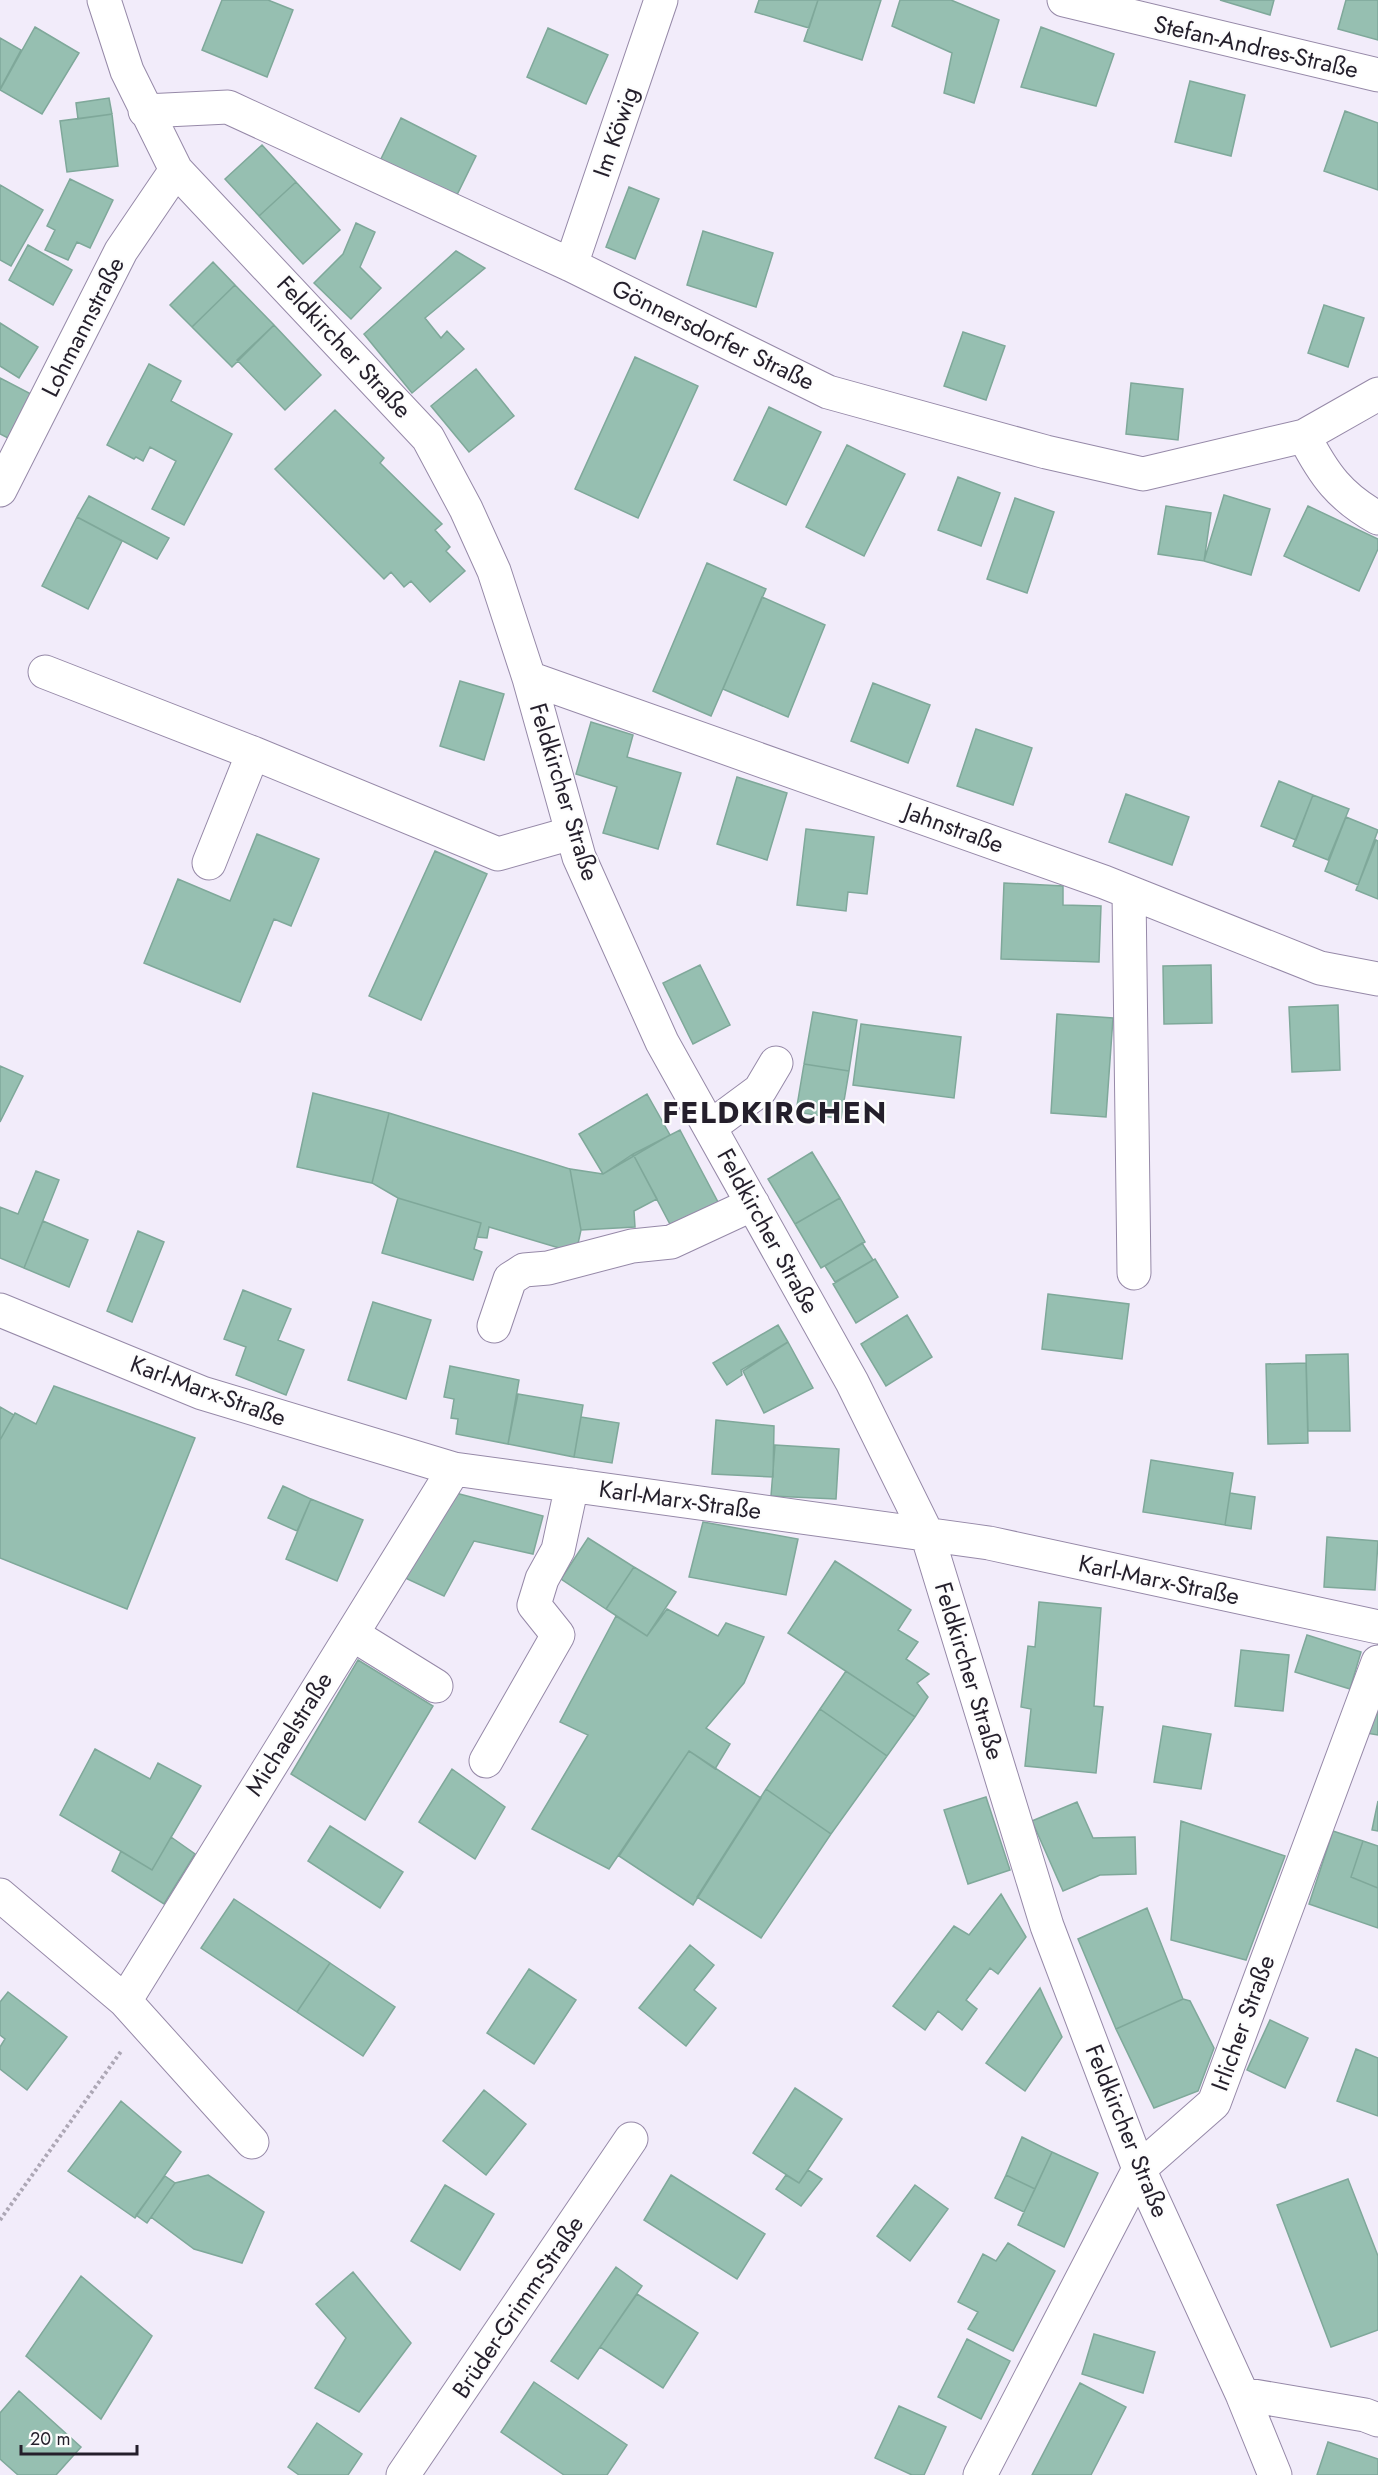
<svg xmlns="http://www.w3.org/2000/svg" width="1378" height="2475" viewBox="0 0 1378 2475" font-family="Jost,sans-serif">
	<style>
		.building { fill: #96bfb1; stroke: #7fa89a; stroke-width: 1.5 }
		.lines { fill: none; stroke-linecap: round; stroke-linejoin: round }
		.minor-casing { stroke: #9689a8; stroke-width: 35 }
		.path { stroke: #ada7b5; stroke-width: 4; stroke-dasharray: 3 3; stroke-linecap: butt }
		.minor { stroke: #fff; stroke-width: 33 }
		.labels { text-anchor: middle; stroke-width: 4.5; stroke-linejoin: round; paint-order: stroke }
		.street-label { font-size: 24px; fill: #241f2b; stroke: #fdfdfd }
		.district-label { font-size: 30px; font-weight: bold; letter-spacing: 1.5px; fill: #241f2b; stroke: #fdfdfd }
	</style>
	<rect width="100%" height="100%" fill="#f2ecfa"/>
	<path class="building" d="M 222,0 L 268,0 L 293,10 L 267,77 L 202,50 Z
		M 759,0 L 818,0 L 809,28 L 755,12 Z
		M 818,0 L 881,0 L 862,60 L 804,41 Z
		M 900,0 L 951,0 L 999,20 L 974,103 L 944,93 L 952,53 L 892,26 Z
		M 1220,0 L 1274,0 L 1270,15 Z
		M 1346,0 L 1378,0 L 1378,40 L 1338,29 Z
		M 35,27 L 79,53 L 42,114 L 0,90 Z
		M 1041,27 L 1114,54 L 1096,106 L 1021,87 Z
		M 548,28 L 608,55 L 586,104 L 527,77 Z
		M 0,38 L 21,50 L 0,89 Z
		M 1190,81 L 1245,95 L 1231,156 L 1175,142 Z
		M 109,98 L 112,114 L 78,119 L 76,103 Z
		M 1345,111 L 1378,123 L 1378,190 L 1324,171 Z
		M 112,114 L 118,166 L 67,172 L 60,121 Z
		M 401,118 L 476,156 L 453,203 L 378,165 Z
		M 262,145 L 296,182 L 259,216 L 225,179 Z
		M 70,179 L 113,200 L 90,248 L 77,242 L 68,260 L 45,250 L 55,230 L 47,226 Z
		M 296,182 L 340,230 L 303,264 L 259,216 Z
		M 0,185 L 43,210 L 11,266 L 0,260 Z
		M 629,187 L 659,199 L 635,259 L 606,247 Z
		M 356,223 L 375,232 L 360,267 L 381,288 L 351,319 L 314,283 L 343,254 Z
		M 703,231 L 773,253 L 756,307 L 687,285 Z
		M 28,245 L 72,270 L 53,305 L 9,280 Z
		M 456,251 L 485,268 L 425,318 L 441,338 L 447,331 L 464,349 L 412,393 L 364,334 Z
		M 213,262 L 235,285 L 192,327 L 170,305 Z
		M 235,285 L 274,325 L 232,367 L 192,327 Z
		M 1324,305 L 1364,318 L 1348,367 L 1308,353 Z
		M 0,323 L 38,347 L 19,378 L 0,366 Z
		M 274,325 L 321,375 L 285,410 L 237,360 Z
		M 963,332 L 1005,346 L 986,400 L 944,386 Z
		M 635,357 L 698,386 L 638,518 L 575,489 Z
		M 149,364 L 181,381 L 171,401 L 232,434 L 184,525 L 152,509 L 176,461 L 150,447 L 143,461 L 136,457 L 134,459 L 107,445 Z
		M 476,369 L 514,416 L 469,452 L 431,406 Z
		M 0,378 L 31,394 L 8,438 L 0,434 Z
		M 1131,383 L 1183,389 L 1178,440 L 1126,434 Z
		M 769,407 L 821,432 L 786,505 L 734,480 Z
		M 335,410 L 384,458 L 380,463 L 442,524 L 435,530 L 450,547 L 446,551 L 465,571 L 430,602 L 411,581 L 404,587 L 391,572 L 384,579 L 275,469 Z
		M 847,445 L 905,474 L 864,556 L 806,527 Z
		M 958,477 L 1000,493 L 981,546 L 938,530 Z
		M 1224,495 L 1270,509 L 1251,575 L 1204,561 Z
		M 89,496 L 169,538 L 157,559 L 77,517 Z
		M 1015,498 L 1054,512 L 1027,593 L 987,579 Z
		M 1166,506 L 1211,513 L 1204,561 L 1158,554 Z
		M 1308,506 L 1378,539 L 1378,549 L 1359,591 L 1284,556 Z
		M 77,517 L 122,541 L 88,609 L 42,586 Z
		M 707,563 L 766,589 L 711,716 L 653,691 Z
		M 762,597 L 825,625 L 788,717 L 723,689 Z
		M 460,681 L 504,694 L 484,760 L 440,746 Z
		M 873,683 L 930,705 L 908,763 L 851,741 Z
		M 591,722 L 633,735 L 627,757 L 681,773 L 658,849 L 603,833 L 617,787 L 576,774 Z
		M 976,729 L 1032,748 L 1013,805 L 957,786 Z
		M 737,777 L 787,793 L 767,860 L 717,844 Z
		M 1279,781 L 1313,795 L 1296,840 L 1261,826 Z
		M 1126,794 L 1189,817 L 1172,865 L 1109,842 Z
		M 1313,795 L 1349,809 L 1328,860 L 1293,846 Z
		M 1346,817 L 1378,830 L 1358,885 L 1325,871 Z
		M 806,829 L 874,837 L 867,894 L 848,892 L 846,911 L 797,905 Z
		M 257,834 L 319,859 L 291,926 L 274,919 L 240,1002 L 144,963 L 178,879 L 230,901 Z
		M 1376,840 L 1378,841 L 1378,899 L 1356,890 Z
		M 435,851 L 487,874 L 421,1020 L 369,996 Z
		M 1004,883 L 1063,886 L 1063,905 L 1101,906 L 1099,962 L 1001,959 Z
		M 700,965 L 730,1025 L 693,1044 L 663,983 Z
		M 1211,965 L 1212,1023 L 1164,1024 L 1163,966 Z
		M 1338,1005 L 1340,1070 L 1292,1072 L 1289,1007 Z
		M 813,1012 L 857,1020 L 849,1071 L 804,1064 Z
		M 1057,1014 L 1113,1018 L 1106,1117 L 1051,1113 Z
		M 861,1024 L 961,1037 L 954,1098 L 853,1085 Z
		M 804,1064 L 849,1071 L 841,1119 L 796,1112 Z
		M 0,1066 L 23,1076 L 0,1122 Z
		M 313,1093 L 389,1113 L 372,1183 L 297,1167 Z
		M 647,1094 L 670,1135 L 603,1174 L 579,1134 Z
		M 389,1113 L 570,1169 L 581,1230 L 576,1253 L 489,1227 L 487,1238 L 477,1237 L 481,1223 L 398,1198 L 372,1183 Z
		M 680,1130 L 719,1204 L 672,1228 L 633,1154 Z
		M 812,1152 L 840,1198 L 795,1224 L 768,1179 Z
		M 633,1154 L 657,1199 L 634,1211 L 635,1227 L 581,1230 L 570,1169 L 603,1174 Z
		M 36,1171 L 59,1180 L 24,1268 L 0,1258 L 0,1207 L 18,1214 Z
		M 398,1198 L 481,1223 L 474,1249 L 482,1252 L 473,1280 L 382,1253 Z
		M 840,1198 L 865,1242 L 821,1268 L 795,1224 Z
		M 43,1221 L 88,1240 L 69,1287 L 24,1268 Z
		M 138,1231 L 164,1242 L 132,1322 L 107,1311 Z
		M 862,1243 L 873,1260 L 835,1282 L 825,1266 Z
		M 875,1259 L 898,1297 L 856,1323 L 833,1284 Z
		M 243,1290 L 291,1309 L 278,1340 L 304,1350 L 286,1395 L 236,1375 L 246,1347 L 224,1339 Z
		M 1048,1294 L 1129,1304 L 1122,1359 L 1042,1349 Z
		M 373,1302 L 431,1320 L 406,1399 L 348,1380 Z
		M 907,1315 L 932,1357 L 886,1386 L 861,1344 Z
		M 778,1325 L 788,1342 L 741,1370 L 742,1375 L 727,1385 L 713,1363 Z
		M 788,1342 L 813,1388 L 764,1413 L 743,1371 Z
		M 1348,1354 L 1350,1431 L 1308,1431 L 1306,1355 Z
		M 1306,1363 L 1308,1443 L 1268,1444 L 1266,1364 Z
		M 450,1366 L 519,1380 L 508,1444 L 456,1434 L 458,1419 L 451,1418 L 454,1399 L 444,1397 Z
		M 54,1386 L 195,1438 L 127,1609 L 0,1558 L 0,1440 L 15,1413 L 36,1424 Z
		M 518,1394 L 583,1405 L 574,1457 L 508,1444 Z
		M 0,1407 L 14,1415 L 0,1440 Z
		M 581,1417 L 619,1423 L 612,1463 L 574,1457 Z
		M 716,1420 L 774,1426 L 773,1477 L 712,1474 Z
		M 775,1445 L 839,1449 L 836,1499 L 771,1496 Z
		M 1151,1460 L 1233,1473 L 1225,1525 L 1143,1512 Z
		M 283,1486 L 311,1499 L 297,1531 L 268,1518 Z
		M 452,1492 L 543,1516 L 533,1554 L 474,1541 L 444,1596 L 403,1577 Z
		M 1230,1493 L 1255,1497 L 1251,1529 L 1225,1525 Z
		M 311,1499 L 363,1520 L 337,1581 L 286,1559 Z
		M 703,1522 L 798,1539 L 786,1595 L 689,1577 Z
		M 1327,1537 L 1378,1541 L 1375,1590 L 1324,1587 Z
		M 588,1538 L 634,1567 L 606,1609 L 561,1579 Z
		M 835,1561 L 911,1610 L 898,1630 L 918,1642 L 906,1659 L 929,1674 L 917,1683 L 928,1697 L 915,1717 L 788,1633 Z
		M 634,1567 L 676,1592 L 647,1636 L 606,1609 Z
		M 1039,1602 L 1101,1608 L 1094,1706 L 1103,1707 L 1096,1773 L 1025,1766 L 1031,1709 L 1021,1707 L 1028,1646 L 1035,1647 Z
		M 667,1609 L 718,1636 L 726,1623 L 764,1637 L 744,1683 L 706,1728 L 730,1744 L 715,1769 L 689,1751 L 609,1869 L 532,1829 L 588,1735 L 560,1722 L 616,1616 L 647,1636 Z
		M 1307,1635 L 1361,1652 L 1350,1689 L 1295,1672 Z
		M 1241,1650 L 1289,1655 L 1283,1711 L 1235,1706 Z
		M 358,1660 L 433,1706 L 365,1820 L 291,1774 Z
		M 846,1671 L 915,1717 L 887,1756 L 820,1709 Z
		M 1378,1696 L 1378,1735 L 1366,1733 Z
		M 820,1709 L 887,1756 L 831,1834 L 766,1789 Z
		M 1163,1726 L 1211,1734 L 1201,1789 L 1154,1782 Z
		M 95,1749 L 150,1779 L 158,1763 L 201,1786 L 152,1870 L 60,1815 Z
		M 689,1751 L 761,1798 L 693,1905 L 619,1856 Z
		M 452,1769 L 505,1807 L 475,1859 L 419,1822 Z
		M 766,1789 L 831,1834 L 761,1938 L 697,1897 Z
		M 986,1797 L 1010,1870 L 968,1884 L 944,1810 Z
		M 1378,1801 L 1378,1831 L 1372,1830 Z
		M 1077,1802 L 1093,1838 L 1135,1837 L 1136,1874 L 1100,1875 L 1063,1891 L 1032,1821 Z
		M 1181,1821 L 1285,1856 L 1246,1960 L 1171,1940 Z
		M 330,1826 L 403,1872 L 380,1908 L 308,1861 Z
		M 1333,1831 L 1363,1841 L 1351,1877 L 1378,1888 L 1378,1928 L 1309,1904 Z
		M 171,1837 L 195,1854 L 164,1904 L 112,1871 L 121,1851 L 152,1870 Z
		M 1363,1841 L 1378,1846 L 1378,1888 L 1351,1877 Z
		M 1001,1894 L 1026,1937 L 998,1974 L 990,1968 L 966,2000 L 977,2009 L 962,2030 L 938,2011 L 925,2030 L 893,2006 L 954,1926 L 969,1935 Z
		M 234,1899 L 330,1963 L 297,2012 L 201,1948 Z
		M 1147,1908 L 1183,1999 L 1116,2029 L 1078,1939 Z
		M 690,1945 L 714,1965 L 694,1990 L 716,2008 L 686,2046 L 639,2008 Z
		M 330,1963 L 395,2007 L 363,2056 L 297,2012 Z
		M 529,1969 L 576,2000 L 534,2064 L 487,2033 Z
		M 1040,1988 L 1062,2037 L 1025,2091 L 986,2063 Z
		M 8,1992 L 67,2037 L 27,2090 L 0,2069 L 0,2047 L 5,2039 L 0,2035 L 0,2002 Z
		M 1183,1999 L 1190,2001 L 1214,2048 L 1198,2091 L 1154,2108 L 1116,2029 Z
		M 1270,2020 L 1308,2038 L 1285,2088 L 1247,2070 Z
		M 1356,2049 L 1378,2058 L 1378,2116 L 1337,2101 Z
		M 795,2088 L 842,2119 L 799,2183 L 753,2153 Z
		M 484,2090 L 526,2124 L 486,2175 L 443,2141 Z
		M 121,2101 L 181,2152 L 135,2218 L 68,2171 Z
		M 1022,2137 L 1052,2152 L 1035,2189 L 1006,2175 Z
		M 1052,2152 L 1098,2173 L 1064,2247 L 1018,2225 Z
		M 808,2170 L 822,2179 L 801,2206 L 776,2189 L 786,2175 L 799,2183 Z
		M 208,2175 L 264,2212 L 242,2263 L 194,2249 L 151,2217 L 175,2183 Z
		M 671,2175 L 765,2234 L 737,2279 L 644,2220 Z
		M 1006,2175 L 1035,2189 L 1024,2212 L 995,2198 Z
		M 165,2176 L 175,2183 L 147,2223 L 136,2215 Z
		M 1348,2179 L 1378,2256 L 1378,2330 L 1331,2347 L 1277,2205 Z
		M 445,2185 L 494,2214 L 460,2270 L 411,2241 Z
		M 915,2185 L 948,2209 L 910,2261 L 877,2236 Z
		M 1008,2243 L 1055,2271 L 1013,2351 L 968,2329 L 978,2312 L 958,2302 L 983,2254 L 996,2261 Z
		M 616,2267 L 642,2286 L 578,2379 L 551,2361 Z
		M 353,2272 L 411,2343 L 359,2412 L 315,2388 L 346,2338 L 316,2304 Z
		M 81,2276 L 152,2336 L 101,2419 L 26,2356 Z
		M 637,2294 L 698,2333 L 663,2388 L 600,2347 Z
		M 1094,2334 L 1155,2352 L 1143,2393 L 1082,2374 Z
		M 967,2339 L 1010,2361 L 981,2419 L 938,2397 Z
		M 534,2382 L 627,2445 L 607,2475 L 564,2475 L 501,2432 Z
		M 1080,2383 L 1126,2407 L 1091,2475 L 1032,2475 Z
		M 19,2391 L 81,2447 L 56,2475 L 18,2475 L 0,2459 L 0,2413 Z
		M 899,2406 L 946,2427 L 924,2475 L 912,2475 L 875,2458 Z
		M 317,2423 L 362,2454 L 348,2475 L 299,2475 L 288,2467 Z
		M 1328,2442 L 1378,2459 L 1378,2475 L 1317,2475 Z"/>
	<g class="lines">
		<defs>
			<path id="minor" d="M 104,0 L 127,71 L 176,170 L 428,438 L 466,509 L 494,571 L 529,678 L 579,857 L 662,1042 L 852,1382 L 927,1534 L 1047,1926 L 1139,2169 L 1242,2394 L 1275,2475
				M 1064,0 L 1378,75
				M 145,111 L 228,107 L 571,265 L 828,392 L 1046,452 L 1143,474 L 1304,436 L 1378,394
				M 571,265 L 661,0
				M 1304,436 C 1324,475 1340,497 1378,518
				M 0,490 L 121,251 L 176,170
				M 45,672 L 253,753
				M 529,678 L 1104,882 L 1320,968 L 1378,979
				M 209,863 L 253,753 L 498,854 L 572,833
				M 1129,893 L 1134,1273
				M 710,1127 L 760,1090 L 776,1063
				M 0,1310 L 202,1393 L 454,1469 L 989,1543 L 1378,1627
				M 494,1326 L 510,1279 L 524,1270 L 548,1268 L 632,1246 L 671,1242 L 753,1204
				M 352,1634 L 436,1686
				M 486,1761 L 558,1635 L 534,1605 L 542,1579 L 558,1550 L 572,1485
				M 0,1895 L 125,2001 L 252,2142
				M 125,2001 L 454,1469
				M 1242,2394 L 1365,2415 L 1378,2420
				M 403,2475 L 631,2139
				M 980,2475 L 1139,2169 L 1214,2103 L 1378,1662"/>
		</defs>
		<use href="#minor" class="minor-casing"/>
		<path class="path" d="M 0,2220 L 122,2050"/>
		<use href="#minor" class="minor"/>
	</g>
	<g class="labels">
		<g class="street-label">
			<text transform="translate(1256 47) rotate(13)" y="8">Stefan-Andres-Straße</text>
			<text transform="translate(616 132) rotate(-71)" y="8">Im Köwig</text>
			<text transform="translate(83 327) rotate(-63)" y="8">Lohmannstraße</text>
			<text transform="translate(713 335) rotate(26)" y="8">Gönnersdorfer Straße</text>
			<text transform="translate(344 347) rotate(47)" y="8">Feldkircher Straße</text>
			<text transform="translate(564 792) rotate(73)" y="8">Feldkircher Straße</text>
			<text transform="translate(954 828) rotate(20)" y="8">Jahnstraße</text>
			<text transform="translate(768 1231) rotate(61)" y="8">Feldkircher Straße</text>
			<text transform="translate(208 1391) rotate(20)" y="8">Karl-Marx-Straße</text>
			<text transform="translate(680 1500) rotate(8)" y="8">Karl-Marx-Straße</text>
			<text transform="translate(1159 1580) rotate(12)" y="8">Karl-Marx-Straße</text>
			<text transform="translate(969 1671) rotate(73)" y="8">Feldkircher Straße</text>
			<text transform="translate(289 1734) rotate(-58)" y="8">Michaelstraße</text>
			<text transform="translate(1243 2023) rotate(-70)" y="8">Irlicher Straße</text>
			<text transform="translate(1127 2131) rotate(68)" y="8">Feldkircher Straße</text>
			<text transform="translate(518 2307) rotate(-56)" y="8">Brüder-Grimm-Straße</text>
		</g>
		<g class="district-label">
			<text x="775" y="1123">FELDKIRCHEN</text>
		</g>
	</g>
	<path d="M21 2445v9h116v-9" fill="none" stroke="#241f2b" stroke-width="3"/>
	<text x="30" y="2445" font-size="18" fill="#241f2b" stroke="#fdfdfd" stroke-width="4.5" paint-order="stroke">20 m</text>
</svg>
